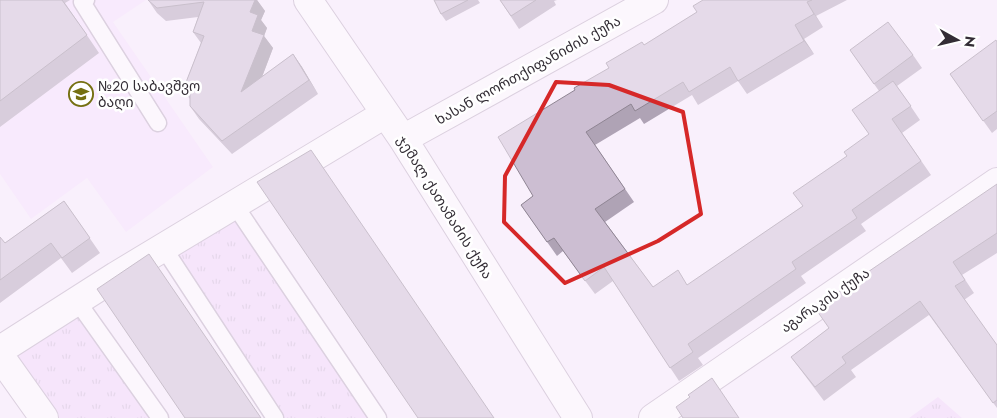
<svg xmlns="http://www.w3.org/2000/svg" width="997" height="418" viewBox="0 0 997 418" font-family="Jost,'Noto Sans Georgian',sans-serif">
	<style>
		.built { fill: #f7e3fe }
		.grass { fill: url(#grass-tufts) }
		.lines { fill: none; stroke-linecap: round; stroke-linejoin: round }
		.service-casing { stroke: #b8aabe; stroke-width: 19 }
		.minor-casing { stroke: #b8aabe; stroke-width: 30 }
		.service { stroke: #fff; stroke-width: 16 }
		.minor { stroke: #fff; stroke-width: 28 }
		.wall { fill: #afa3b5 }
		.shaded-wall { fill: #8f8593 }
		.building { fill: #ccbed2; stroke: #8f8593 }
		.marked { fill: none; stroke: #d62828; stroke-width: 4; stroke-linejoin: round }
		.labels { text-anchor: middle; stroke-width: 5; stroke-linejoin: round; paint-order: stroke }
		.street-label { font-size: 14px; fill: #332d35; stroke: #fff }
		.poi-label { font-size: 14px; fill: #332d35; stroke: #fff; text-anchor: start }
	</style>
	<defs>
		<pattern id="grass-tufts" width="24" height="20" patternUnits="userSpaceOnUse" patternTransform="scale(1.25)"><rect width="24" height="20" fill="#f1d8fb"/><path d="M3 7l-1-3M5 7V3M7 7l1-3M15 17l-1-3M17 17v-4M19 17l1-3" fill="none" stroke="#cfbad8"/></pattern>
	</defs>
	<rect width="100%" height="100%" fill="#f9f0fc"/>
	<path class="built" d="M 0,0 L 146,0 L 113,22 L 213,167 L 126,232 L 87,178 L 31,219 L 0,174 Z"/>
	<path class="grass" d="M 234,204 L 378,418 L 275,418 L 163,247 Z
		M 80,301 L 161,418 L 44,418 L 0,356 Z
		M 938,397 L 962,418 L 909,418 Z"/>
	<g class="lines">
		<defs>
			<path id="service" d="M 86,0 L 82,2 L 158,123
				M 234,204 L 378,418
				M 163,247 L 275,418
				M 77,301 L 160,418"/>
			<path id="minor" d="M 308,0 L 403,139 L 578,418
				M 403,139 L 654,0
				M 0,350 L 116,276 L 385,114
				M 0,356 L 44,418
				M 653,418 L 997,182"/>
		</defs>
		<use href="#service" class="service-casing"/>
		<use href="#minor" class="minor-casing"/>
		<use href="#service" class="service"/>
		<use href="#minor" class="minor"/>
	</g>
	<path class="wall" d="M 0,0 L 70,0 L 65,3 L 99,53 L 0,127 Z
		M 148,0 L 257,0 L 265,11 L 261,20 L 267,28 L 264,36 L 273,48 L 262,77 L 293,54 L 302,67 L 318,94 L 232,154 L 199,119 L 190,106 L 190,99 L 183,90 L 201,43 L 193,32 L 198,17 L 166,21 L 157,13 Z
		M 434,0 L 478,0 L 480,3 L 446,21 L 441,14 Z
		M 500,0 L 557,0 L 554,1 L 556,5 L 519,29 Z
		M 703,0 L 847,0 L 816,16 L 823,27 L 804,39 L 814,54 L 747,94 L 738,81 L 698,105 L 692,95 L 644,124 L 640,118 L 595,145 L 634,202 L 605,222 L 653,287 L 688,285 L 803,206 L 847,156 L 869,134 L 879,91 L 850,50 L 913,55 L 922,68 L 897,86 L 920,120 L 902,133 L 931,175 L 861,224 L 866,231 L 801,276 L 806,283 L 698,358 L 703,365 L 679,381 L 613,281 L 595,294 L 563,251 L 557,256 L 521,205 L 533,196 L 575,90 L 609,68 L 697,12 Z
		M 997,42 L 997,129 L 992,133 L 950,74 Z
		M 997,184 L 997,253 L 962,275 L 974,293 L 964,300 L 997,345 L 997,408 L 929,315 L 851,370 L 856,377 L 824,401 L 791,357 L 829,328 Z
		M 64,201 L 100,253 L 72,273 L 61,258 L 0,303 L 0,237 L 5,243 Z"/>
	<path class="shaded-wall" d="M 255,0 L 257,0 L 265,11 L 261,20 L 267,28 L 264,36 L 273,48 L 251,106 L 241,92 L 252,31 L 250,12 Z
		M 807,2 L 816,16 L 823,27 L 814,14 Z
		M 795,25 L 804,39 L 814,54 L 804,41 Z
		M 293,54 L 302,67 L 318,94 L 309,80 Z"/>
	<path class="building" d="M 0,0 L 62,0 L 87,35 L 0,101 Z
		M 148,0 L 255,0 L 250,12 L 258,15 L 252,31 L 264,35 L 241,92 L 293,54 L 309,80 L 222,141 L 190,106 L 190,92 L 183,90 L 204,36 L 193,32 L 204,2 L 157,8 Z
		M 434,0 L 468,0 L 441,14 Z
		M 500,0 L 536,0 L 511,16 Z
		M 703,0 L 812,0 L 807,2 L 814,14 L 795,25 L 804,41 L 738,81 L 730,67 L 689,92 L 683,82 L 635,111 L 631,104 L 586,132 L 625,189 L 595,209 L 653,287 L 678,270 L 687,285 L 803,206 L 793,193 L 847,156 L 844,152 L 869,134 L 852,110 L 893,81 L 911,106 L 892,119 L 921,161 L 852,210 L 857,218 L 792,262 L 796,269 L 688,344 L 693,352 L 670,368 L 604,267 L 585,281 L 554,238 L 547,242 L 521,205 L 533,196 L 498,137 L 575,90 L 574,88 L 609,68 L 606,63 L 642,42 L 644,45 L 697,12 L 693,6 Z
		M 888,22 L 913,55 L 874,84 L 850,50 Z
		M 996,40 L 997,42 L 997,111 L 983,121 L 950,74 Z
		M 311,150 L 494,418 L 418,418 L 257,182 Z
		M 997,184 L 997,233 L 953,262 L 965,280 L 955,286 L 997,345 L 997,400 L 993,403 L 920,301 L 842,357 L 846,363 L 815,387 L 791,357 L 829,328 L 815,308 Z
		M 64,201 L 90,238 L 62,258 L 51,243 L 0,280 L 0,237 L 5,243 Z
		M 149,254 L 261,418 L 185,418 L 97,289 Z
		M 712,378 L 739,418 L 683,418 L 676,407 L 690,397 L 688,395 Z"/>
	<path d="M0 0H997V418H0ZM 556,82 L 609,85 L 683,112 L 701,214 L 658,241 L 565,283 L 504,222 L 505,176 Z" fill="#f9f0fc" fill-opacity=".55" fill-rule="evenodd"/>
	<path class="marked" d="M 556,82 L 609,85 L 683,112 L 701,214 L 658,241 L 565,283 L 504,222 L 505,176 Z"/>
	<defs>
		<symbol id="school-ring" viewBox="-11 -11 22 22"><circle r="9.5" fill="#fff" stroke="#757011" stroke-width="1.5"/><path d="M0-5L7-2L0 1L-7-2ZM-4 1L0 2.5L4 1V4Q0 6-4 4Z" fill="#757011"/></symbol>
	</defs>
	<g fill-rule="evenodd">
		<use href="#school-ring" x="67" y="80" width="28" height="28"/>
	</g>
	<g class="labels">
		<g class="street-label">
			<text transform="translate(528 70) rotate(-29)" y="5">ხასან ლორთქიფანიძის ქუჩა</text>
			<text transform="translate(445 207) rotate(58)" y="5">ჯემალ ქათამაძის ქუჩა</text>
			<text transform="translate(825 300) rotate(-34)" y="5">აგარაკის ქუჩა</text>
		</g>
		<g class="poi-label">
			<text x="98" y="91">№20 საბავშვო<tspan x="98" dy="16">ბაღი</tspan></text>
		</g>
	</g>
	<g transform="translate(957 40) rotate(98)" stroke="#ffffff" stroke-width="4" paint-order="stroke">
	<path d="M0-4L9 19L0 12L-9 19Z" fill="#332d35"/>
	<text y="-8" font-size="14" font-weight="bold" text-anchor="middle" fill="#332d35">N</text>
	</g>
</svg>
